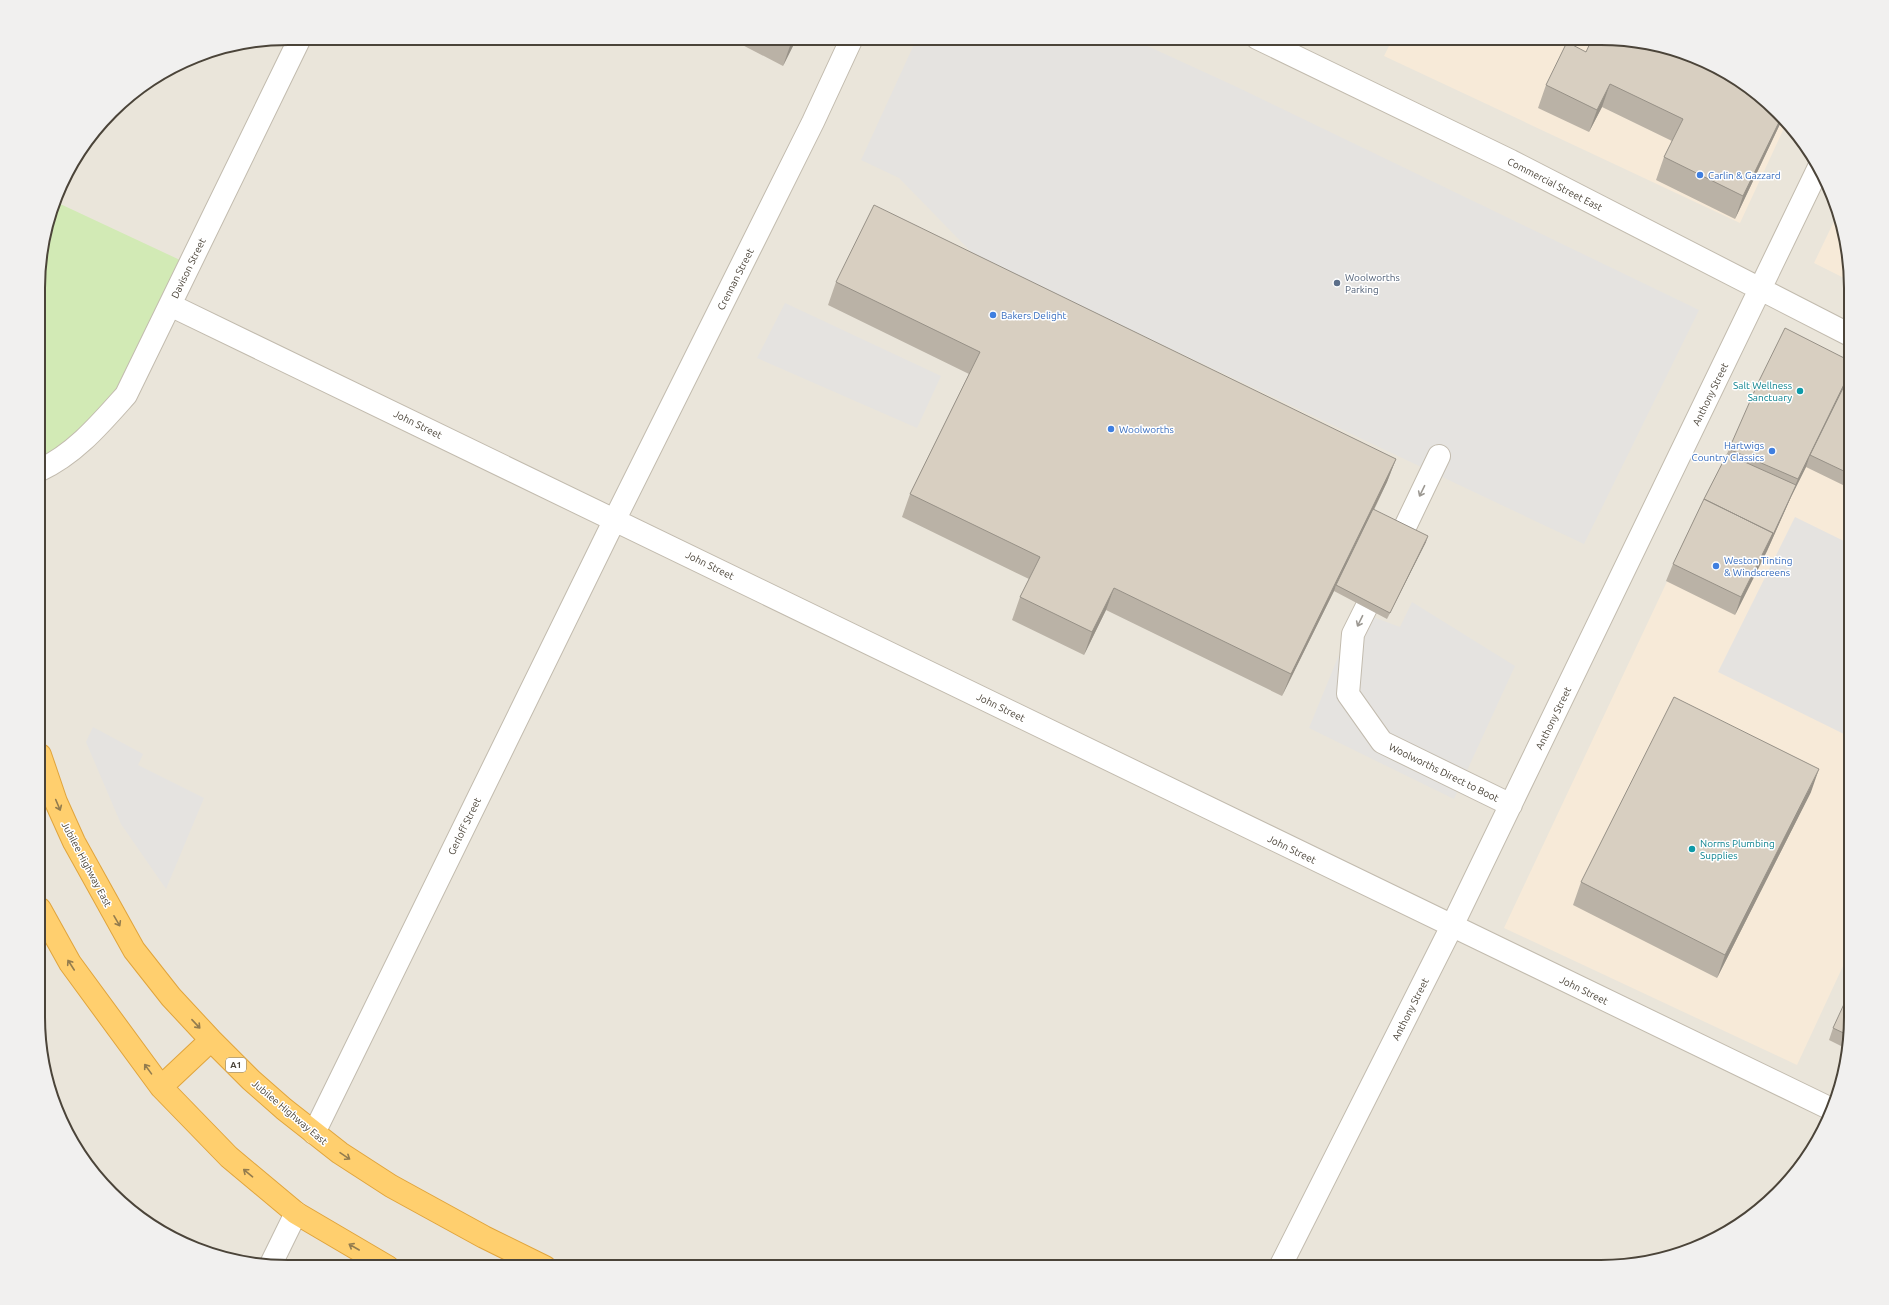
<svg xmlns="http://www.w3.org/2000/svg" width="1889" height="1305" viewBox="0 0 1889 1305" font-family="Ubuntu,sans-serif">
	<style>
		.residential { fill: #eae5da }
		.commercial { fill: #f7ead8 }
		.green { fill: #d2eab5 }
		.parking { fill: #e5e3e0 }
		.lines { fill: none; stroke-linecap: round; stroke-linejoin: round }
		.minor-casing { stroke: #c2bbae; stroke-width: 24 }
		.highway-casing { stroke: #e0a43c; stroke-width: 24 }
		.minor { stroke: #fff; stroke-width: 22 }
		.highway { stroke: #ffcf6e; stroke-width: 22 }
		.wall { fill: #bab2a6 }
		.shaded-wall { fill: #979187 }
		.building { fill: #d8cfc1; stroke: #979187 }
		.oneway { stroke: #9c9892 }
		.oneway2 { stroke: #937c4e }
		.shop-dot { fill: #3f7fe0; stroke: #fff; stroke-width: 1.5 }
		.service-dot { fill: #5c6f8a; stroke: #fff; stroke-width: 1.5 }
		.culture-dot { fill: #0f9aa8; stroke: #fff; stroke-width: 1.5 }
		.labels { text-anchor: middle; stroke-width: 3; stroke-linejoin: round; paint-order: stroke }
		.shield { fill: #fff; stroke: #817c74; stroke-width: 1 }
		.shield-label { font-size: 9px; font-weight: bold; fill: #4b4439 }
		.shop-label { font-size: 10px; fill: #366cbe; stroke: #fff; text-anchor: start }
		.street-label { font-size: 10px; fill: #4b4439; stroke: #fff }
		.service-label { font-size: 10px; fill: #4e5e75; stroke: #fff; text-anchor: start }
		.culture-label { font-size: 10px; fill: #0d838f; stroke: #fff; text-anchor: end }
		.rim { fill: none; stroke: #4b4439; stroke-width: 2 }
	</style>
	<rect width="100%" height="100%" fill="#f6f3ec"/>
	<path class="residential" d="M 288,38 L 1617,39 L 1753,90 L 1818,163 L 1842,223 L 1850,272 L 1850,1033 L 1838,1098 L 1799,1169 L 1766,1205 L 1712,1241 L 1665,1259 L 1601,1267 L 272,1266 L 207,1254 L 136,1215 L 71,1142 L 40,1049 L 40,256 L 64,177 L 123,100 L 193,57 Z"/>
	<path class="commercial" d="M 1393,38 L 1617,39 L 1753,90 L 1785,126 L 1740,223 L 1384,56 Z
		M 1838,213 L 1842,223 L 1850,281 L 1814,263 Z
		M 1777,348 L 1850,383 L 1850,951 L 1797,1065 L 1504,928 Z"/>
	<path class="green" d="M 56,202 L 180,260 L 117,393 L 84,426 L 40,462 L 40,256 Z"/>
	<path class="parking" d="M 917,38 L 1130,38 L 1239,88 L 1699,310 L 1584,544 L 975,256 L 899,178 L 861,160 Z
		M 785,303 L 941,376 L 917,428 L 757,358 Z
		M 1795,517 L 1850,544 L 1850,737 L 1718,672 Z
		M 1412,602 L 1515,666 L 1454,799 L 1309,728 L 1357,611 L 1400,627 Z
		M 93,727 L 143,754 L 138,765 L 204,798 L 166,889 L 121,824 L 86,742 Z"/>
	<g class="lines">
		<defs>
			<path id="minor" d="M 1257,38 L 1511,161 L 1850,335
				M 170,305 L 1831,1109
				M 40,470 C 75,454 101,423 126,395 L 300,38
				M 1393,552 L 1439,456
				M 1379,582 L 1353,634 L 1348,694 L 1382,742 L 1511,805
				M 314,1133 L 615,519 L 813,122 L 852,38
				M 270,1266 L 296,1213
				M 1280,1267 L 1452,926 L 1819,167"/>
			<path id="highway" d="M 40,755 L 56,802 L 74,842 L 134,950 L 171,997 L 211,1040 L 251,1080 L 284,1109 L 340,1153 L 391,1186 L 484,1237 L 545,1267
				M 40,909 L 70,963 L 161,1087 L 229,1157 L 296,1213 L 388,1267
				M 161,1087 L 211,1040"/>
		</defs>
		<use href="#minor" class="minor-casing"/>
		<use href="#highway" class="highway-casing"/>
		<use href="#minor" class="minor"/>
		<use href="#highway" class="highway"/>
	</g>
	<path class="wall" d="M 729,38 L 797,38 L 783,66 Z
		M 1586,52 L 1781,122 L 1735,219 L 1656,180 L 1664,157 L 1672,141 L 1602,107 L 1589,132 L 1538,108 L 1546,85 Z
		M 836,282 L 1396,459 L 1387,482 L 1374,510 L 1426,542 L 1387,619 L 1334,591 L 1282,696 L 1106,610 L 1084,655 L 1012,620 L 1020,597 L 1029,579 L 902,517 L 910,494 L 969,374 L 828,305 Z
		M 1850,361 L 1850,475 L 1845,486 L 1806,467 L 1791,497 L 1767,551 L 1735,615 L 1666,581 L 1673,564 L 1704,499 L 1727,454 L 1729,449 Z
		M 1811,792 L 1717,978 L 1573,905 L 1581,882 Z
		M 1833,1028 L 1850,1033 L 1847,1049 L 1829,1040 Z"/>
	<path class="shaded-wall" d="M 793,38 L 797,38 L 783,66 L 791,43 Z
		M 1610,84 L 1602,107 L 1589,132 L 1597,110 Z
		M 1780,120 L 1781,122 L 1735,219 L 1743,196 Z
		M 1850,372 L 1850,376 L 1810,455 L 1806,467 L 1791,497 L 1767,551 L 1771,539 L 1798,479 Z
		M 1396,459 L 1387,482 L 1337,585 L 1336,585 L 1334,591 L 1282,696 L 1291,674 Z
		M 1850,472 L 1850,475 L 1845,486 Z
		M 1773,533 L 1767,551 L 1735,615 L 1741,597 Z
		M 1428,536 L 1426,542 L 1387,619 L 1390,613 Z
		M 1114,588 L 1106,610 L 1084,655 L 1092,632 Z
		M 1819,769 L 1811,792 L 1717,978 L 1725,955 Z"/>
	<path class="building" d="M 782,38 L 793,38 L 791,43 Z
		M 1592,39 L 1617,39 L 1682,51 L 1753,90 L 1780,120 L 1743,196 L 1664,157 L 1683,119 L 1610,84 L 1597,110 L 1546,85 L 1567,42 L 1586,52 Z
		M 874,205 L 1396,459 L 1291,674 L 1114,588 L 1092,632 L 1020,597 L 1040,557 L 910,494 L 980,352 L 836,282 Z
		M 1785,328 L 1850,361 L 1850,372 L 1798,479 L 1729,449 L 1758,383 Z
		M 1850,374 L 1850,474 L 1810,455 Z
		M 1727,454 L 1796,485 L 1771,539 L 1773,533 L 1704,499 Z
		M 1704,499 L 1773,533 L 1741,597 L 1673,564 Z
		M 1373,509 L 1428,536 L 1390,613 L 1336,585 Z
		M 1674,697 L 1819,769 L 1725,955 L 1581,882 Z
		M 1850,991 L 1850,1036 L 1833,1028 Z"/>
	<defs><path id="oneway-shaft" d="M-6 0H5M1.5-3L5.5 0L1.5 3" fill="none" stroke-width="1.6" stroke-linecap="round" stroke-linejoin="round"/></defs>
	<g class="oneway">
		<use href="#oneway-shaft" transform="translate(1422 491) rotate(116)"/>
		<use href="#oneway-shaft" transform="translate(1360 621) rotate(116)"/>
	</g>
	<g class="oneway2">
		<use href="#oneway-shaft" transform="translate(58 805) rotate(67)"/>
		<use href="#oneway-shaft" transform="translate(117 921) rotate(60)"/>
		<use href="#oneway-shaft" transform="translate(71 965) rotate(-123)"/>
		<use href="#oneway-shaft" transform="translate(196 1024) rotate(47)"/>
		<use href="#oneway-shaft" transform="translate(148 1069) rotate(-126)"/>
		<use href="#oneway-shaft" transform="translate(345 1156) rotate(34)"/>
		<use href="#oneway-shaft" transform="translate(248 1173) rotate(-140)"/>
		<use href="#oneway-shaft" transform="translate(354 1247) rotate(-150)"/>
	</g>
	<g class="shop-dot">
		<circle cx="1700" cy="175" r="4"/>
		<circle cx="993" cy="315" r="4"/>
		<circle cx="1111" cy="429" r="4"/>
		<circle cx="1772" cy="451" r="4"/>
		<circle cx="1716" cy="566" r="4"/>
	</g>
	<circle class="service-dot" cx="1337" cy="283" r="4"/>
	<g class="culture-dot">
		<circle cx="1800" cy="391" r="4"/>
		<circle cx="1692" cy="849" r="4"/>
	</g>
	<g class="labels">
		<rect class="shield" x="226" y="1058" width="20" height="14" rx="3"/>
		<g class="shield-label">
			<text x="236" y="1068">A1</text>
		</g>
		<g class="shop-label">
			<text x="1708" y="179">Carlin &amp; Gazzard</text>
			<text x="1001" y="319">Bakers Delight</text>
			<text x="1119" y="433">Woolworths</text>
			<text x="1764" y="449" text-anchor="end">Hartwigs<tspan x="1764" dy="12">Country Classics</tspan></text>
			<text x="1724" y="564">Weston Tinting<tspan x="1724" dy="12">&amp; Windscreens</tspan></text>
		</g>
		<g class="street-label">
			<text transform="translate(1555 184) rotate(27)" y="4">Commercial Street East</text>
			<text transform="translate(188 268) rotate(-64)" y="4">Davison Street</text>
			<text transform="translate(735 279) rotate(-63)" y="4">Crennan Street</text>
			<text transform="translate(1710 394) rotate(-64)" y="4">Anthony Street</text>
			<text transform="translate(418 424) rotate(26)" y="4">John Street</text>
			<text transform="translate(710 565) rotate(26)" y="4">John Street</text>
			<text transform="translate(1001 707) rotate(26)" y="4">John Street</text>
			<text transform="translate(1553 718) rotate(-64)" y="4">Anthony Street</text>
			<text transform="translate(1444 772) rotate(26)" y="4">Woolworths Direct to Boot</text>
			<text transform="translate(464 826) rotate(-64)" y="4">Gerloff Street</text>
			<text transform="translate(1292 849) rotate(26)" y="4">John Street</text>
			<text transform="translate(87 864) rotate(62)" y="4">Jubilee Highway East</text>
			<text transform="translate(1584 990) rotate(26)" y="4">John Street</text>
			<text transform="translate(1410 1009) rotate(-63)" y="4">Anthony Street</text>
			<text transform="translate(290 1112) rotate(40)" y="4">Jubilee Highway East</text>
		</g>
		<g class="service-label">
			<text x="1345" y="281">Woolworths<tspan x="1345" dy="12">Parking</tspan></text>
		</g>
		<g class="culture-label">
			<text x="1792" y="389">Salt Wellness<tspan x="1792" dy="12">Sanctuary</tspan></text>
			<text x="1700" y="847" text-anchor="start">Norms Plumbing<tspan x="1700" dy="12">Supplies</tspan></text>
		</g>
	</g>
	<path d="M0 0H1889V1305H0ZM288 45H1601A243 243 0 0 1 1844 288V1017A243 243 0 0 1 1601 1260H288A243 243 0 0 1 45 1017V288A243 243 0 0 1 288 45Z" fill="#f1f0ef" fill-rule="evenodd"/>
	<path class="rim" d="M288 45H1601A243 243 0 0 1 1844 288V1017A243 243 0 0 1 1601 1260H288A243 243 0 0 1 45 1017V288A243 243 0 0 1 288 45Z"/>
</svg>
